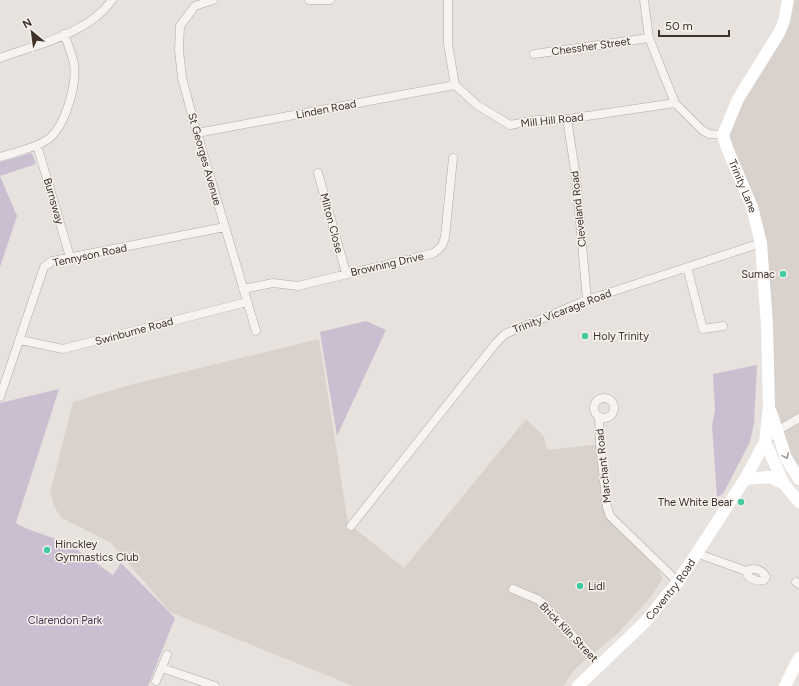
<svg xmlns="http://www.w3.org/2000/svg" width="799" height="686" viewBox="0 0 799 686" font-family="Figtree,sans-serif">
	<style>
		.built { fill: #d9d2cc }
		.green { fill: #cabfd1 }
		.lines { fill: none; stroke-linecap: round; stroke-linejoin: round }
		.street-casing { stroke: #b1aaa4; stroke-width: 9 }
		.street { stroke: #f6f3f1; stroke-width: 8 }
		.secondary { stroke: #fff; stroke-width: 12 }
		.oneway { stroke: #9e9894 }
		.poi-dot { fill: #44cba1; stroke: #f5f1ed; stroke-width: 1.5 }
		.labels { text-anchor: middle; stroke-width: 3; stroke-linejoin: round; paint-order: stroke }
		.street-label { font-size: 11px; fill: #3e3228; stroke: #f5f1ed }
		.poi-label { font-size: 11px; fill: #3e3228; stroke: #f5f1ed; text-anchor: start }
		.park-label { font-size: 11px; fill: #4d3559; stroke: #f5f1ed }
	</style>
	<rect width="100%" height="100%" fill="#e7e2de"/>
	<path class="built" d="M 788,0 L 799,0 L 799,479 L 777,431 L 761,243 L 723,135 L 779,33 Z
		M 319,339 L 348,523 L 404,568 L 526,419 L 543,435 L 548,450 L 600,444 L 607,506 L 655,562 L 663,579 L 650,598 L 618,633 L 575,669 L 563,686 L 353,686 L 170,612 L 111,543 L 61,518 L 54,506 L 50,492 L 73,402 L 126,386 Z"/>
	<path class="green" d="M 32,153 L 36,164 L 0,176 L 17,216 L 0,267 L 0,162 Z
		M 366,321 L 386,330 L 337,436 L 320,332 Z
		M 757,365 L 754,423 L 750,442 L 723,494 L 717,497 L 712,425 L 715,411 L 713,374 Z
		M 59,389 L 16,523 L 25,528 L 69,544 L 113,575 L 121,563 L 175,618 L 148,686 L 0,686 L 0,403 Z"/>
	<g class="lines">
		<defs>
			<path id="street" d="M 213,0 L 195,6 L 180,26 L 179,50 L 182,78 L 197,133 L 256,331
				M 309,0 L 330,0
				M 448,0 L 448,44 L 455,85 L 477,105 L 510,125 L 537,120 L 567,119 L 675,103
				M 644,0 L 649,38 L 675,103 L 702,130 L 709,134 L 723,135
				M 534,54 L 649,38
				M 0,58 C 38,44 88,34 112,0
				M 567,119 L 576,177 L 587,300
				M 197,133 L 455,85
				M 37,145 L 70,257
				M 0,157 C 15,152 33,149 47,140 C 65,128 77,85 74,64 C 72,54 68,44 64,34
				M 318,173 L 346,273
				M 687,267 L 703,329 L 723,326
				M 243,289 L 273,283 L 298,286 L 434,253 L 442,246 L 445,237 L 453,158
				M 20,340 L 63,349 L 247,302
				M 0,397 L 44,267 L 52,261 L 225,227
				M594 408a10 10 0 1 1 20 0a10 10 0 1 1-20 0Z
				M 599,417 L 600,444 L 607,507 L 610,516 L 678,582
				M 765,442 L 777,431 L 799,418
				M 351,526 L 496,343 L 505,334 L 587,300 L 761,243
				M 696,553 L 746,571 C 748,579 756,582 764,580 L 766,577 C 762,569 753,567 746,571
				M 796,582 L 799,584
				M 513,589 L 539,600 L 601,665
				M 162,668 L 215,686
				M 156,681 L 167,655"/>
		</defs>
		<use href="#street" class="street-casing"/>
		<use href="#street" class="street"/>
		<g class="secondary">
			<path id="s1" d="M 788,0 L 784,21 L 779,33 L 738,99 L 723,135 L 727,148 L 752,207 L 761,243 L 767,325 L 769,407 L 765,442 L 784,484 L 799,502"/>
			<path d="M 771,412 L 786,458 L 799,479"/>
			<path d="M 745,479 L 770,477 L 784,484"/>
			<path id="s2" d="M 578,686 L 644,623 L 678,582 L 745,479 L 765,442"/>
			<path d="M 785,686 L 799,658"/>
		</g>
	</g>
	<defs><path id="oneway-chevron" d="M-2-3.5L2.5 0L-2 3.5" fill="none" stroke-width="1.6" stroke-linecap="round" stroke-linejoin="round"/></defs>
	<use class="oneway" href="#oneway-chevron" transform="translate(786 456) rotate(66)"/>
	<g class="poi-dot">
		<circle cx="783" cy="274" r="4"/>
		<circle cx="585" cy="336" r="4"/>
		<circle cx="741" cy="502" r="4"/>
		<circle cx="47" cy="550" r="4"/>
		<circle cx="580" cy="586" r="4"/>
	</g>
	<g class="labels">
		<g class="street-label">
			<text transform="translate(591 46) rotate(-8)" y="4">Chessher Street</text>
			<text transform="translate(326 109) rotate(-11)" y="4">Linden Road</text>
			<text transform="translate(552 120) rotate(-6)" y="4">Mill Hill Road</text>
			<text transform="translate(205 159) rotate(74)" y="4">St Georges Avenue</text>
			<text dy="4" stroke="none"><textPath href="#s1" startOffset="206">Trinity Lane</textPath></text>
			<text transform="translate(54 201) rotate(74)" y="4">Burnsway</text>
			<text transform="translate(578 209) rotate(-96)" y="4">Cleveland Road</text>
			<text transform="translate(332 223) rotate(75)" y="4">Milton Close</text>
			<text transform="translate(90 255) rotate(-12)" y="4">Tennyson Road</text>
			<text transform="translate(387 264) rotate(-13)" y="4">Browning Drive</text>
			<text transform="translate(562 311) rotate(-21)" y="4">Trinity Vicarage Road</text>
			<text transform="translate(134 331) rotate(-15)" y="4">Swinburne Road</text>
			<text transform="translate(603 466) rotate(-96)" y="4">Marchant Road</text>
			<text dy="4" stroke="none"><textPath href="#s2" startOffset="134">Coventry Road</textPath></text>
			<text transform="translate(569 632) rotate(46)" y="4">Brick Kiln Street</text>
		</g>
		<g class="poi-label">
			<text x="775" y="278" text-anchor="end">Sumac</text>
			<text x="593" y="340">Holy Trinity</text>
			<text x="733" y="506" text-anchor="end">The White Bear</text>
			<text x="55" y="548">Hinckley<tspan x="55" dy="13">Gymnastics Club</tspan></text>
			<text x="588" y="590">Lidl</text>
		</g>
		<g class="park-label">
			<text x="65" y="624">Clarendon Park</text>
		</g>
	</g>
	<g transform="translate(32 32) rotate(331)" stroke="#f5f1ed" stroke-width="3" paint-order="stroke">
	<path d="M0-3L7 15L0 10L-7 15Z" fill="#3e3228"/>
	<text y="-6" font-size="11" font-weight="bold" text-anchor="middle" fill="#3e3228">N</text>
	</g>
	<path d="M659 30v6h70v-6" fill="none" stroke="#3e3228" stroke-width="2"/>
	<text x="665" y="30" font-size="12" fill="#3e3228" stroke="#f5f1ed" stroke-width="3" paint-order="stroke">50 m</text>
</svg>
